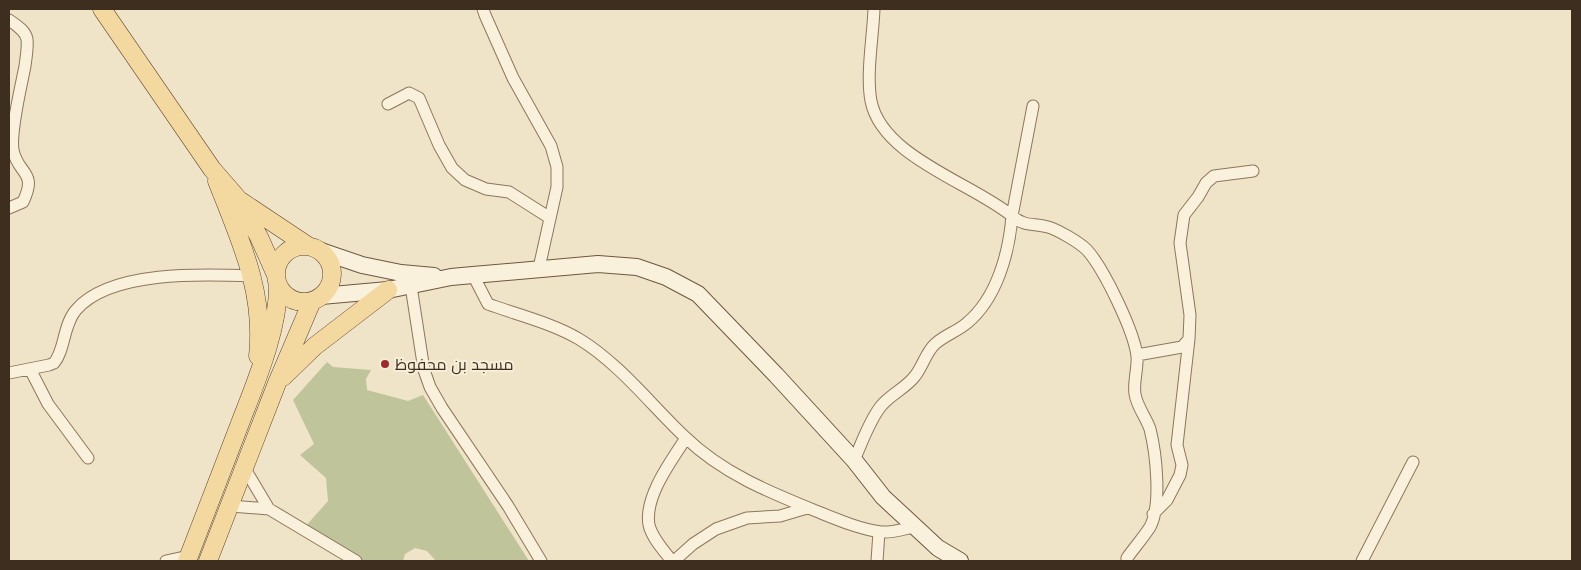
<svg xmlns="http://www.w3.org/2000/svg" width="1581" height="570" viewBox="0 0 1581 570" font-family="'Libre Baskerville',Cairo,serif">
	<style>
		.cemetery { fill: #bfc49a }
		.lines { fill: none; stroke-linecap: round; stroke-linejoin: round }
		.street-casing { stroke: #8d765c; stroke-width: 13 }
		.secondary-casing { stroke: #6f573f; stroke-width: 18 }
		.primary-casing { stroke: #5b4430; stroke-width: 19 }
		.street { stroke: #faf1dc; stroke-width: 11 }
		.secondary { stroke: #faf1dc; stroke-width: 16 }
		.primary { stroke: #f3d9a0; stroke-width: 18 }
		.poi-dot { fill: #9e2a2b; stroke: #f7eed8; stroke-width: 2 }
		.labels { text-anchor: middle; stroke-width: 4; stroke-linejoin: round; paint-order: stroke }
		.poi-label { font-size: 16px; fill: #3d2e20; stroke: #f7eed8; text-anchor: start }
	</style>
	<rect width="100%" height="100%" fill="#f0e4c8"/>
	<path class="cemetery" d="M 327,362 L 333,367 L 371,370 L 366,379 L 367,390 L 408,401 L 423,395 L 529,561 L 436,561 L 427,551 L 415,548 L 405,554 L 403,561 L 362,561 L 305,527 L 328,501 L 326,478 L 300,455 L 314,444 L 293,400 Z"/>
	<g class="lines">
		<defs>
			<path id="street" d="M 483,9 L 485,15 L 513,78 L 551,146 L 557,167 L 557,187 L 539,268
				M 9,20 C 16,25 25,30 27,39 C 28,47 26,58 25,66 C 21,87 10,131 13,150 C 18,175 38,171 23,202 L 9,208
				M 388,104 L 409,93 L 419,98 L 439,145 L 452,168 L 465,180 L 486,189 L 509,192 L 550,218
				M 1033,106 L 1012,216 C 1025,227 1033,223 1048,227 C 1058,230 1079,242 1087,250 C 1104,269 1134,331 1137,356 C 1138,369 1133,382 1135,394 C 1137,407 1146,417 1150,429 C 1156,453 1162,505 1150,527 C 1143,538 1134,548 1127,558 L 1127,561
				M 473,275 L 488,304 C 518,315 552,323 579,339 C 620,364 651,405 685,437 C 722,473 769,492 816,511 C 836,519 859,529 881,532 C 892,533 903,529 914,527
				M 411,286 L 424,370 L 430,387 L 442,408 L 508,506 L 541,561
				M 1137,355 L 1182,347 L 1189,339 L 1190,315 L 1180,243 L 1184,215 L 1198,197 L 1206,183 L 1214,176 L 1253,171
				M 30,369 L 48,404 L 88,458
				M 9,373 L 49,365 L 54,363 C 65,350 63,325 76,310 C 110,270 204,274 252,276
				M 854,460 C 862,443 869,421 881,406 C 891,394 906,388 915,376 C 923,366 926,352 935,344 C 945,335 958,331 967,323 C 997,298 1009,253 1012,216 C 972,183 882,157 871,101 C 866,74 873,37 874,9
				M 245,469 L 269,509
				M 230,506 L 269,509 L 356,561
				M 1153,514 L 1167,500 L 1180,475 L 1182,465 L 1177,445 L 1189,339
				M 166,561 L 189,556
				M 672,561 C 664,551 652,538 649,525 C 644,497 671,461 686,438
				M 674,561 L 693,544 L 716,529 L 747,518 L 780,516 L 807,508
				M 877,561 L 879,532
				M 1362,561 L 1413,462"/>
			<path id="secondary" d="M 321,251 L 362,265 L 401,273 L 434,276
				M 321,296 L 388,290 L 451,277 L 473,275 L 598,264 L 637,267 L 666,277 L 698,294 L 776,375 L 854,460 L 883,497 L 938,548 L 960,561"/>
			<path id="primary" d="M 102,9 L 212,169 L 238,199 L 259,237 L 276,275
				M 217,181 C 240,240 265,291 258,356
				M 242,202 L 308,246
				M276 274a28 28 0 1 1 56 0a28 28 0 1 1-56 0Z
				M 283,377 L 315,346 L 388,290
				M 187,561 C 204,516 222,471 239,426 C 255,384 279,329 278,284
				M 208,561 L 277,383 L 312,301"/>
		</defs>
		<use href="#street" class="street-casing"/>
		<use href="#secondary" class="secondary-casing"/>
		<use href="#primary" class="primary-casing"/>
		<use href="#street" class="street"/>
		<use href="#secondary" class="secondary"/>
		<use href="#primary" class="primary"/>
	</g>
	<circle class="poi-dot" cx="385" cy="364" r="5"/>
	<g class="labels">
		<g class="poi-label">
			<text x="395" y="370">مسجد بن محفوظ</text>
		</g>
	</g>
	<rect width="1581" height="570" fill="none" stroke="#3d2e20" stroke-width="20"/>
</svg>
